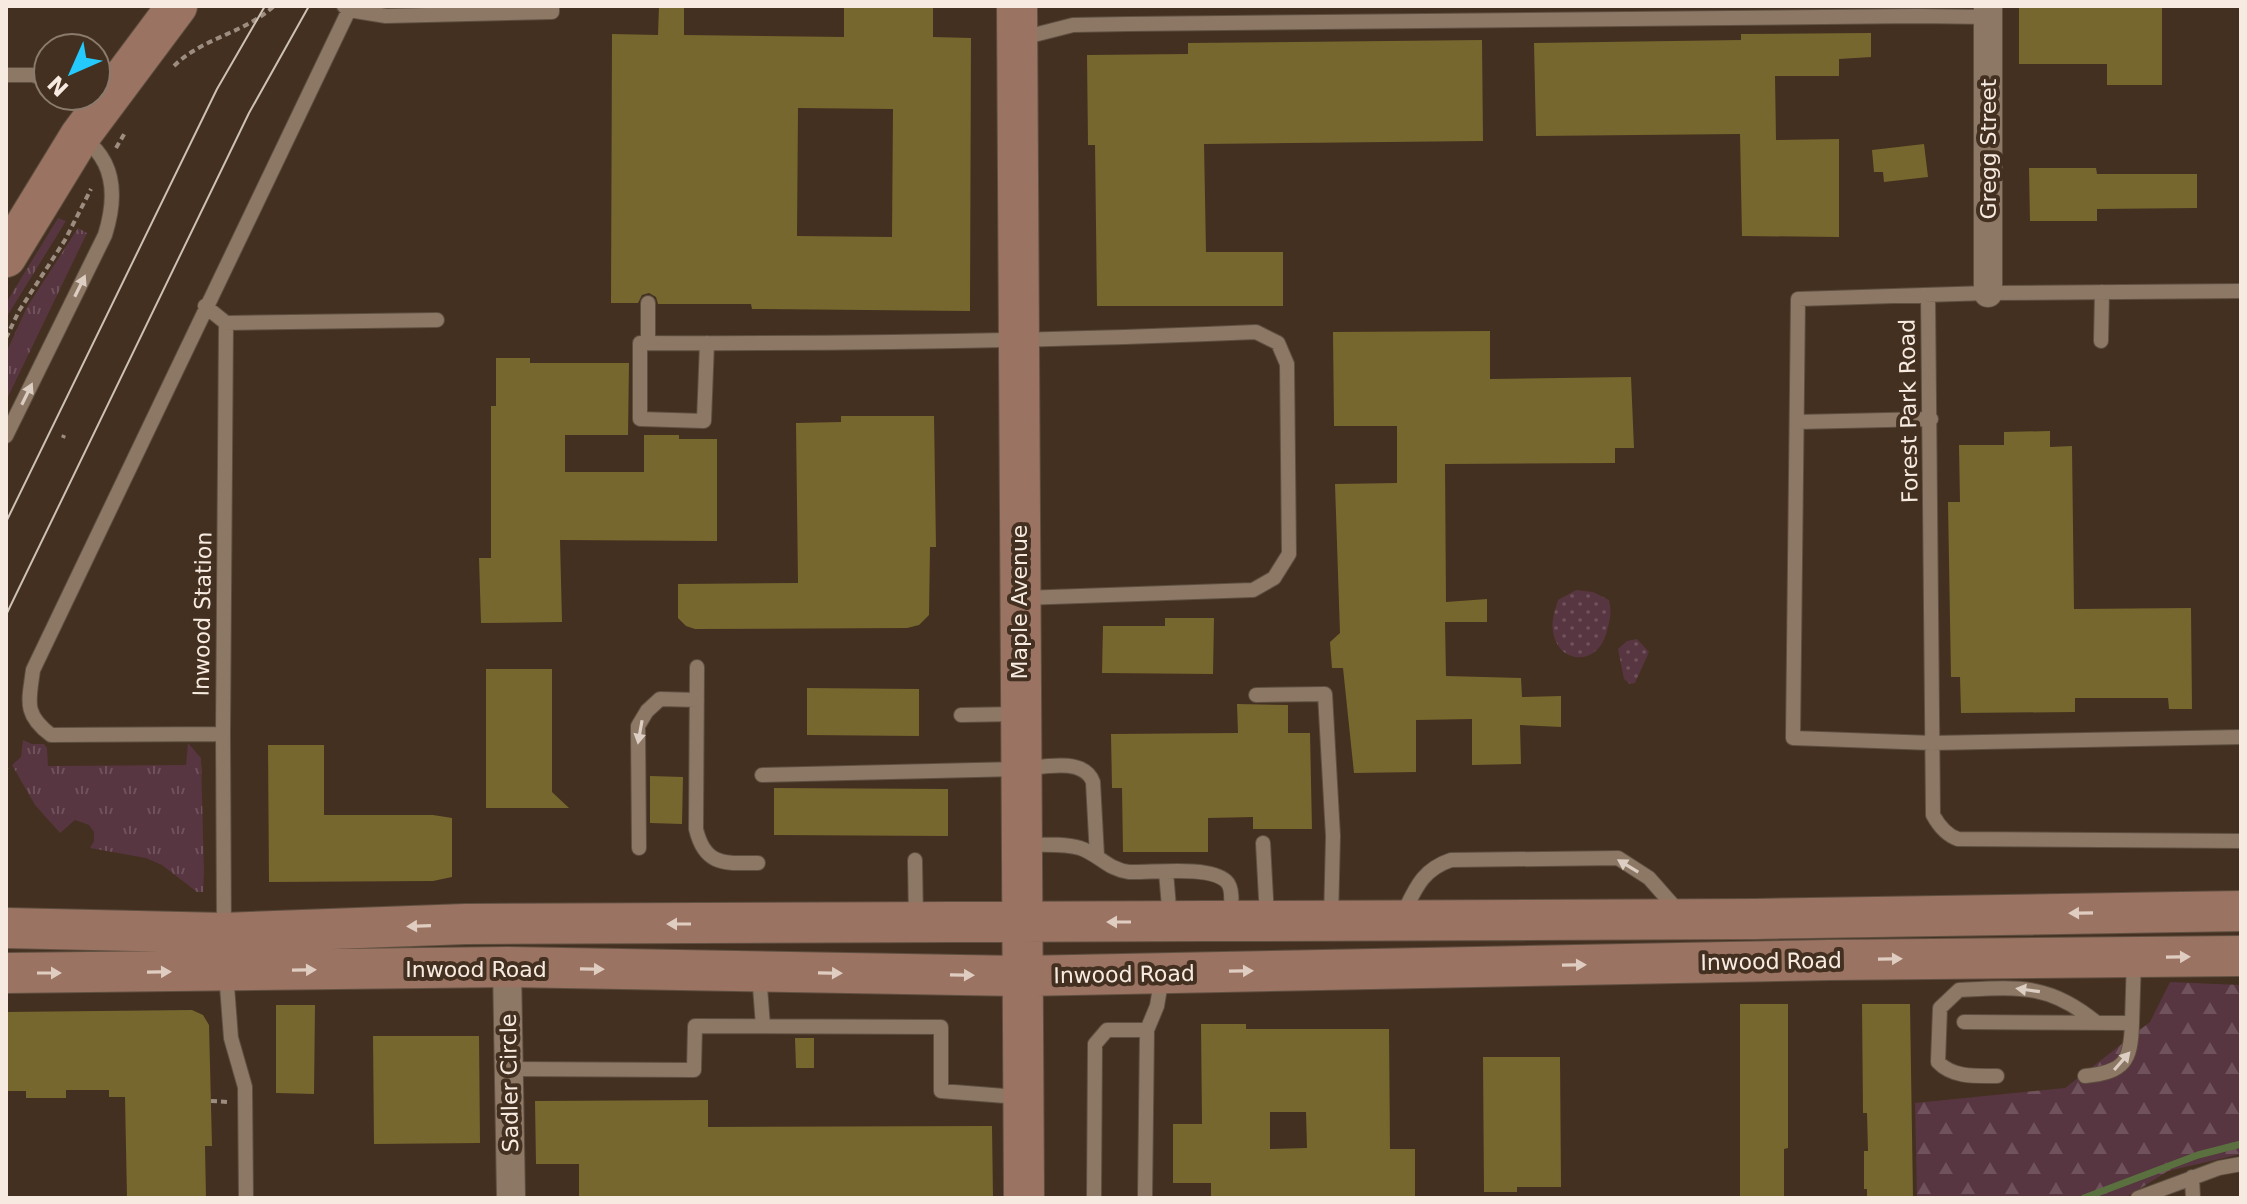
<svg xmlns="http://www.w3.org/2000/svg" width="2247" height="1204" viewBox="0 0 2247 1204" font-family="'DejaVu Sans',sans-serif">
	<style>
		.grass { fill: url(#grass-tufts) }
		.forest { fill: url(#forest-firs) }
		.park { fill: url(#park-dots) }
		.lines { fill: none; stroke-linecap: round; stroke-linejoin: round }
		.stream { stroke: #5a703e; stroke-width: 7 }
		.building { fill: #76672f; fill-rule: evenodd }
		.lane-casing { stroke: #5f4f40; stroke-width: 16 }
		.street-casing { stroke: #5f4f40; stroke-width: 30 }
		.secondary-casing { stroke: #5f4f40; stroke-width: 42 }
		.path { stroke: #9d8d80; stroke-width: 4; stroke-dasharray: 6 4; stroke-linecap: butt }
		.lane { stroke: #8d7866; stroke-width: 14 }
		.street { stroke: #8d7866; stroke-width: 28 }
		.secondary { stroke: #9a7362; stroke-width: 40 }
		.tram { stroke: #cdc0b4; stroke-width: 2 }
		.oneway { fill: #dccec2 }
		.oneway2 { fill: #e0cdc1 }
		.labels { text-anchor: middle; stroke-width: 8; stroke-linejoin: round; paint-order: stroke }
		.street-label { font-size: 22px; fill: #f7ebe1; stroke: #433020 }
	</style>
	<defs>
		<pattern id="grass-tufts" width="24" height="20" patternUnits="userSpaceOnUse" patternTransform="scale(2)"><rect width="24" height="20" fill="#573541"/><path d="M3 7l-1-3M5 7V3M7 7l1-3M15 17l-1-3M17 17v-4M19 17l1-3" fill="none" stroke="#70525c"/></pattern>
		<pattern id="forest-firs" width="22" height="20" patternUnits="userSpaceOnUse" patternTransform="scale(2)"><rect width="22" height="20" fill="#573541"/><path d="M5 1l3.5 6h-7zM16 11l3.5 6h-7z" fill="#70525c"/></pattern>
		<pattern id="park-dots" width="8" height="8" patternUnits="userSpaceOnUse" patternTransform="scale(2)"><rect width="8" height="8" fill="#573541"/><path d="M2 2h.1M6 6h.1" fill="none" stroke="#70525c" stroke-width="1.8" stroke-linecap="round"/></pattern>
	</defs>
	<rect width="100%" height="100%" fill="#433020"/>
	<path class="grass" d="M 58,218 L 66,221 L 6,318 L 6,303 Z
		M 78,228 L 87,233 L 6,401 L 6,353 L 27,307 Z
		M 23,740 L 32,744 L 44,744 L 47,748 L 48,766 L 186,765 L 188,743 L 201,758 L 204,872 L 203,892 L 197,892 L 162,865 L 146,858 L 90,848 L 94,841 L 94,832 L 89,825 L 75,820 L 60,833 L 35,805 L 12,765 L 21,757 Z"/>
	<path class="forest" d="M 2170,982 L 2241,985 L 2241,1154 L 2168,1171 L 2125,1198 L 1917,1198 L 1915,1103 L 2065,1088 L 2150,1022 Z"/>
	<path class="park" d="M 1576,590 L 1593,592 L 1609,600 C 1612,613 1610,619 1607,631 C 1598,668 1557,664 1553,631 C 1551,621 1555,610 1558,600 Z
		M 1637,639 L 1649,652 L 1635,683 L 1630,684 L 1624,679 L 1618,649 L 1627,641 Z"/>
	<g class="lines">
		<path class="stream" d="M 2084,1198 L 2198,1155 L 2241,1144"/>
	</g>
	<path class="building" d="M 659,6 L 684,6 L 684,35 L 844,37 L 844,6 L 933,6 L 933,37 L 971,38 L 970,311 L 752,309 L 751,304 L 658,304 L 656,297 L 649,293 L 642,295 L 638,303 L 611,303 L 612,34 L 658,35 ZM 798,108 L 893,109 L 892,237 L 797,236 Z
		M 2019,6 L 2162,6 L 2162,85 L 2107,85 L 2107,64 L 2019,64 Z
		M 1871,33 L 1871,57 L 1839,59 L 1839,76 L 1775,76 L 1776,140 L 1839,139 L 1839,237 L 1742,236 L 1740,134 L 1536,136 L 1534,43 L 1741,40 L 1741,34 Z
		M 1482,40 L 1483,141 L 1204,144 L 1206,252 L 1283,252 L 1283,306 L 1097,306 L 1095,145 L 1088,145 L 1087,55 L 1188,54 L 1188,43 Z
		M 1924,144 L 1928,177 L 1884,182 L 1883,172 L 1874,172 L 1872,150 Z
		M 2029,168 L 2096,168 L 2097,174 L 2197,174 L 2197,208 L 2097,209 L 2097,221 L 2030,221 Z
		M 1490,331 L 1490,379 L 1631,377 L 1634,448 L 1615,448 L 1615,463 L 1445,464 L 1446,602 L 1487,599 L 1487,622 L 1445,622 L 1446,676 L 1521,678 L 1522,697 L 1561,696 L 1561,727 L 1520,725 L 1521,764 L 1472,765 L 1472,719 L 1416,720 L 1416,772 L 1354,773 L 1343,668 L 1332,668 L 1330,642 L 1340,633 L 1335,484 L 1397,483 L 1397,426 L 1334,426 L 1333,332 Z
		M 496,358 L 530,358 L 530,363 L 629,363 L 628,435 L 565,435 L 565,472 L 644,472 L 644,435 L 679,435 L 679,439 L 717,439 L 717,541 L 560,540 L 562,622 L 481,623 L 479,558 L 491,558 L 491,406 L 496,406 Z
		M 841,416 L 934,416 L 936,547 L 930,547 L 929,615 L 919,625 L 907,628 L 695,629 L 686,626 L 678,618 L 678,584 L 798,583 L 796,423 L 841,422 Z
		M 2050,431 L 2050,447 L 2072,446 L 2074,609 L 2191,608 L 2192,709 L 2169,709 L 2168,698 L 2075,698 L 2075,712 L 1961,713 L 1960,677 L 1951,677 L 1948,502 L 1960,502 L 1959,445 L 2004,445 L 2004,432 Z
		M 1165,618 L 1214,618 L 1213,674 L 1102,673 L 1103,626 L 1165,626 Z
		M 486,669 L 552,669 L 552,792 L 569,808 L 486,808 Z
		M 807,688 L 919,689 L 919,736 L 807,735 Z
		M 1237,704 L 1288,705 L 1288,733 L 1310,733 L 1312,829 L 1253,829 L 1253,817 L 1208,818 L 1208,852 L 1123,852 L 1122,788 L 1112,788 L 1111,734 L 1238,733 Z
		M 268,745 L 324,745 L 324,815 L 433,815 L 452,818 L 452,877 L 433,881 L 269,882 Z
		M 650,776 L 683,777 L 682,824 L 650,823 Z
		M 774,788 L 948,789 L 948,836 L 774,835 Z
		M 1740,1004 L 1788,1004 L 1788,1148 L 1784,1149 L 1784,1198 L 1740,1198 Z
		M 1862,1004 L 1910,1004 L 1913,1198 L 1867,1198 L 1867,1189 L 1864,1189 L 1864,1151 L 1868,1151 L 1867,1113 L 1863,1113 Z
		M 276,1005 L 315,1005 L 314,1094 L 276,1093 Z
		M 192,1010 L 203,1015 L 209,1025 L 212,1146 L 205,1146 L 206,1198 L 127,1198 L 125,1097 L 109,1097 L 109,1090 L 66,1090 L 66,1098 L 26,1098 L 26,1091 L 6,1091 L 6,1012 Z
		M 1201,1024 L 1246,1024 L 1246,1029 L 1389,1029 L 1390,1149 L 1415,1149 L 1415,1198 L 1211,1198 L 1211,1183 L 1173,1183 L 1173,1124 L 1202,1124 ZM 1270,1112 L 1306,1112 L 1307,1148 L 1270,1149 Z
		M 373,1036 L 479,1036 L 480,1143 L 374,1144 Z
		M 795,1038 L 814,1038 L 814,1068 L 796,1068 Z
		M 1483,1057 L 1560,1057 L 1561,1187 L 1517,1187 L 1517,1192 L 1484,1192 Z
		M 708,1100 L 708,1127 L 992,1126 L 993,1198 L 579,1198 L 579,1164 L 536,1164 L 535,1101 Z"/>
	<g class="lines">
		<defs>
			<path id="lane" d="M 344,6 L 349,10 L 386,16 L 552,12 L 552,6
				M 1022,38 L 1073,25 L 1128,24 L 1917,16 L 1988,17
				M 6,75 L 32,75 L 48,79
				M 77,96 L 98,112
				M 2241,291 L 1988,293 L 1798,299 L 1793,738 L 1932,743 L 2241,737
				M 1928,295 L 1933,815 C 1939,826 1946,835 1958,839 L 2241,841
				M 648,303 L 648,343
				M 205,306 L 226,323 L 223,734 L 224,931
				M 226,323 L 437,320
				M 2101,341 L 2102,292
				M 707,343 L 704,421 L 640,419 L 640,343 C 845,344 1051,341 1256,332 L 1278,343 L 1287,364 L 1289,554 L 1274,578 L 1253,590 L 1022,598
				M 1797,422 L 1931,419
				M 6,436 L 105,235 C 116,200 117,163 84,139
				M 697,667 L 696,829 C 705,867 726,863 758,863
				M 1256,695 L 1325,694 L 1333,836 L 1331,920
				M 961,715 L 1017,714
				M 223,734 L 51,735 C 23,714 29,701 33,670 L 349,10
				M 762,775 L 1022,769 C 1043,767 1084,757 1093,782 L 1097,856
				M 1263,843 L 1267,917
				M 1024,845 C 1042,845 1063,843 1080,848 C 1098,854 1109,870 1129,872 C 1151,873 1209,865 1226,881 C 1234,888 1231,907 1230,917
				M 639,848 L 638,726 L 647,711 L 660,699 L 697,700
				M 915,860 L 916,920
				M 1166,872 L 1170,919
				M 1402,916 C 1415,890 1421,870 1451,860 L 1618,858 L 1649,878 L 1679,912
				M 226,973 L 231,1038 L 245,1087 L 246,1198
				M 759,974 L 763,1026
				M 1964,1022 L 2132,1023 L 2134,958
				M 1147,1030 L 1157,1006 L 1162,976
				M 509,1069 L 694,1070 L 695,1026 L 941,1027 L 941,1091 L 1019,1097
				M 1997,1076 C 1977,1076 1953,1078 1938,1062 L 1940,1008 L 1959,990 C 2018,987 2049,983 2097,1023
				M 2085,1076 C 2125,1072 2131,1061 2132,1023
				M 2192,1177 L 2193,1198
				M 1094,1198 L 1095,1044 L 1107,1030 L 1147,1030 L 1145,1198
				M 2138,1198 L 2219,1168 L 2241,1164"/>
			<path id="street" d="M 1988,6 L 1988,293
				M 507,967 L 511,1198"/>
			<path id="secondary" d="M 1017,6 L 1024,1198
				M 6,257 L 80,136 L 177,6
				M 6,928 L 224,933 L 466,924 L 1755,919 L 2241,911
				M 6,973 L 507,967 L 1023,976 L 1829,960 L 2241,956"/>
		</defs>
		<use href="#lane" class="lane-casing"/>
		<use href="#street" class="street-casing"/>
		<use href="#secondary" class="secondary-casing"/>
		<path class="path" d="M 174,66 C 202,38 245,33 274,6
			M 116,148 L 126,131
			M 6,338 L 19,311 L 65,240 L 91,189
			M 63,438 L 64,435
			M 6,768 L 7,767
			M 211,1101 L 229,1102"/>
		<use href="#lane" class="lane"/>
		<use href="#street" class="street"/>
		<use href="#secondary" class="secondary"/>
		<path class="tram" d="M 6,522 L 217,89 L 265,6
			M 6,615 L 249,113 L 309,6"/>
	</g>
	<defs><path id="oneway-solid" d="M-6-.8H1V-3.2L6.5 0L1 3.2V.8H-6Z" transform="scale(2)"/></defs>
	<g class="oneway">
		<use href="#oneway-solid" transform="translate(80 286) rotate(-64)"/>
		<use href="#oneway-solid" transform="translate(27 394) rotate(-64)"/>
		<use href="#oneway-solid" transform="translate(640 732) rotate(100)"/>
		<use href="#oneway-solid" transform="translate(1628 866) rotate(-149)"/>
		<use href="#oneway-solid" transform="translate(2028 990) rotate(-172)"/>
		<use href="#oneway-solid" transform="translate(2122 1061) rotate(-49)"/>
	</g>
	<g class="oneway2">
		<use href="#oneway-solid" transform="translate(2081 913) rotate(179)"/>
		<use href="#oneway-solid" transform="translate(1119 922) rotate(180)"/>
		<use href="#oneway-solid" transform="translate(679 924) rotate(180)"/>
		<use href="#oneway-solid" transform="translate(419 926) rotate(178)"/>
		<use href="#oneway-solid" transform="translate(2178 957) rotate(-1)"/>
		<use href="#oneway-solid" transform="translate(1890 959) rotate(-1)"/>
		<use href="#oneway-solid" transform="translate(1574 965) rotate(-1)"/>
		<use href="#oneway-solid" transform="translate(592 969) rotate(1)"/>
		<use href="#oneway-solid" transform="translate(304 970) rotate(-1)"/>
		<use href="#oneway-solid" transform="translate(1241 971) rotate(-1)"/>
		<use href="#oneway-solid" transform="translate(159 972) rotate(-1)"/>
		<use href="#oneway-solid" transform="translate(49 973)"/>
		<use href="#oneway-solid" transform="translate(830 973) rotate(1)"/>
		<use href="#oneway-solid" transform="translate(962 975) rotate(1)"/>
	</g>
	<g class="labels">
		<g class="street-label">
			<text transform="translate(1988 149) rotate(-90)" y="8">Gregg Street</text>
			<text transform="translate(1908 411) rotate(-91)" y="8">Forest Park Road</text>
			<text transform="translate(1019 602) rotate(-90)" y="8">Maple Avenue</text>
			<text transform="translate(202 614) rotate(-89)" y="8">Inwood Station</text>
			<text transform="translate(1771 961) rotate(-1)" y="8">Inwood Road</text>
			<text x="476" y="977">Inwood Road</text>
			<text transform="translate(1124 974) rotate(-1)" y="8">Inwood Road</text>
			<text transform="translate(509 1083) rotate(-91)" y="8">Sadler Circle</text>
		</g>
	</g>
	<rect width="2247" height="1204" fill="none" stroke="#f7ebe1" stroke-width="16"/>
	<g transform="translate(72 72) rotate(225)"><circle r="38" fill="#433020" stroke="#8b7b6d" stroke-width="2"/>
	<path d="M0-6L14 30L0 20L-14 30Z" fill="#24c9fe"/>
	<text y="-12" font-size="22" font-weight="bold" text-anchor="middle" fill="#f7ebe1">N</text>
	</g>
</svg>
